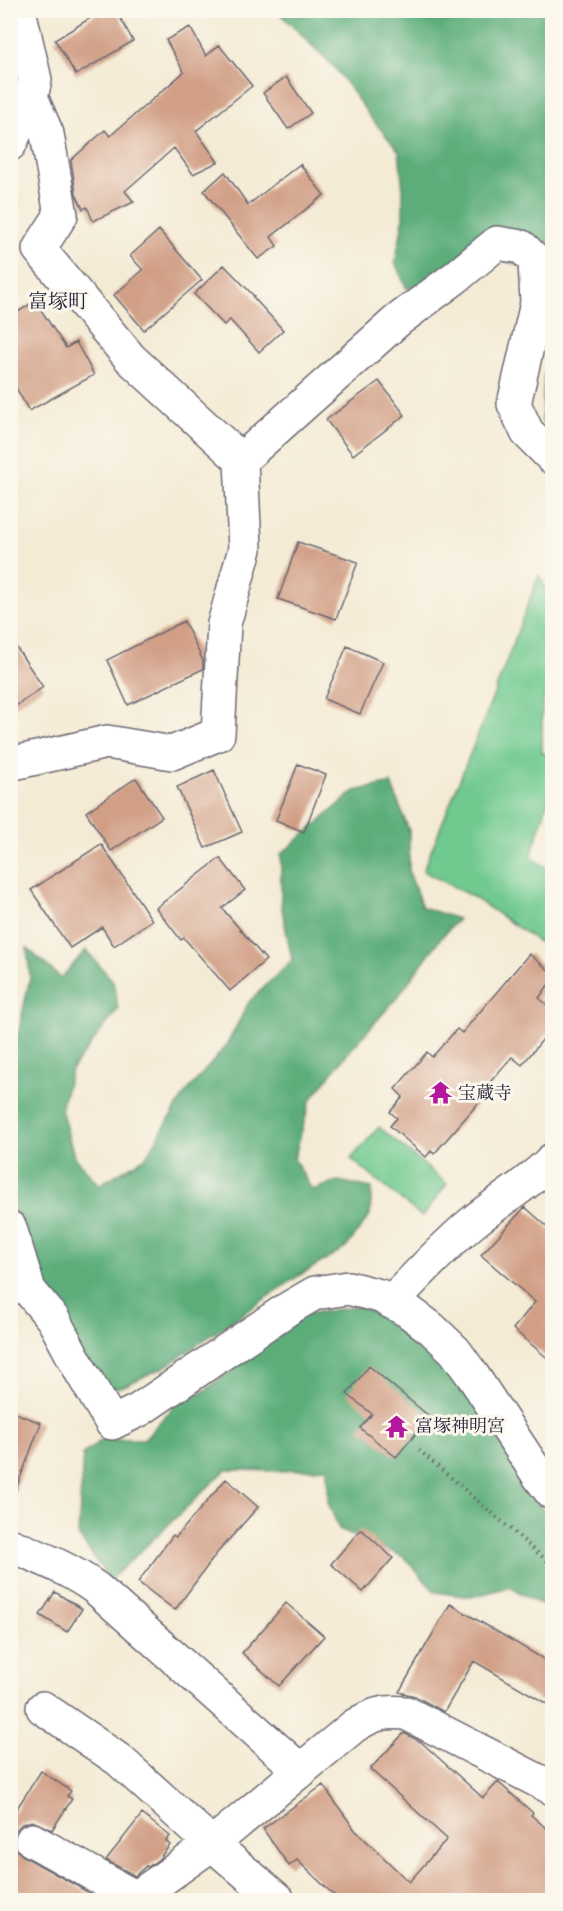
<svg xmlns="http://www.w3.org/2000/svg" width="563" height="1911" viewBox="0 0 563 1911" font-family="'Sorts Mill Goudy','Noto Serif JP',serif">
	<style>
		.green { fill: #70c98f; stroke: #497665; stroke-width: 1.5 }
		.forest { fill: #5cad7a; stroke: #3f685a; stroke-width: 1.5 }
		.building { fill: #d19f86 }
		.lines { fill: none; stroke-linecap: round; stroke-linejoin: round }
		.minor-casing { stroke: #6c6871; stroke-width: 36 }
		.path { stroke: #6c6871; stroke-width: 4; stroke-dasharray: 1.5 4.5; stroke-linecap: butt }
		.minor { stroke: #fff; stroke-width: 33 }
		.labels { text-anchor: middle; stroke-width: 6; stroke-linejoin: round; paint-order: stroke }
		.poi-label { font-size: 18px; fill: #22223b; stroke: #fbf7ec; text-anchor: start }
		.neighbourhood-label { font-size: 20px; fill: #22223b; stroke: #fbf7ec }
	</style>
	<rect width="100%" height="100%" fill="#fbf7ec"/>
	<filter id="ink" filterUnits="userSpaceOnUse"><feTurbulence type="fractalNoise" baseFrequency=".0167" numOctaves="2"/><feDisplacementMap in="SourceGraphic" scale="12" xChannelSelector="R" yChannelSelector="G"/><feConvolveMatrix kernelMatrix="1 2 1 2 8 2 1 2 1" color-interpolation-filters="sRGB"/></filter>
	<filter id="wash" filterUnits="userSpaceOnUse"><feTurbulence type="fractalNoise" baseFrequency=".008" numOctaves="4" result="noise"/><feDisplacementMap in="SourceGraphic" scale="24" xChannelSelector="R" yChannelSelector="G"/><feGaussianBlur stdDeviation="1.35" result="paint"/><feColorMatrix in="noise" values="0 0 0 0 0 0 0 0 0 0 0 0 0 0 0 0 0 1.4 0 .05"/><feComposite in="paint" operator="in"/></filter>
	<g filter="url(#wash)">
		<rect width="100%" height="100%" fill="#f4ebd5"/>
		<path class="green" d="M 552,361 L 552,433 L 542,422 L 544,376 Z
			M 539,575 L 552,599 L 552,645 L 542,711 L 542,752 L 552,757 L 552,788 L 531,857 L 552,872 L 552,951 L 473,897 L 423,871 L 491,702 Z
			M 379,1127 L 447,1184 L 422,1217 L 351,1159 Z"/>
		<path class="forest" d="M 277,11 L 552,11 L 552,283 L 548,275 L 500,259 L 407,289 L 395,263 L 403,222 L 403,190 L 399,151 L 371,118 L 335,68 Z
			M 391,783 L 409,831 L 409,872 L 422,907 L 458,919 L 440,939 L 397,998 L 347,1054 L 310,1101 L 294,1159 L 312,1190 L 339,1181 L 372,1188 L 370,1215 L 346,1248 L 300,1275 L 166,1366 L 124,1386 L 88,1394 L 38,1295 L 11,1198 L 10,1058 L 19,1030 L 30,977 L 27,948 L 61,978 L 86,950 L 113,981 L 118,1009 L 71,1070 L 61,1109 L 74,1156 L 99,1185 L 146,1157 L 184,1095 L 226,1046 L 249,1002 L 292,960 L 281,904 L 281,854 L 355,791 Z
			M 360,1306 L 417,1331 L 466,1387 L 538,1504 L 552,1517 L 552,1611 L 510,1587 L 471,1597 L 435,1592 L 404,1557 L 339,1529 L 328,1502 L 328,1468 L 280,1471 L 226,1470 L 110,1580 L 78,1535 L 83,1454 L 103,1439 L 144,1439 L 176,1404 L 206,1390 L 300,1315 Z"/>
		<g id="blocks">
			<path class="building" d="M 103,10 L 116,10 L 133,41 L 76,75 L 55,40 Z
				M 190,27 L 206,56 L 219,45 L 252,86 L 196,131 L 218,162 L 193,174 L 174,148 L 125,191 L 134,202 L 93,221 L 87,207 L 83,209 L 76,194 L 71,160 L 105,130 L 110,136 L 184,72 L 166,40 Z
				M 286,77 L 311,113 L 288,129 L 263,93 Z
				M 300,164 L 324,195 L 271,237 L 277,246 L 258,259 L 204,191 L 225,172 L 248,205 Z
				M 159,230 L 202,280 L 144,330 L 114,295 L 143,270 L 130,256 Z
				M 224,265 L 254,296 L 253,297 L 283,330 L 259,352 L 230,320 L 224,325 L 194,294 Z
				M 35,301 L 66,348 L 76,342 L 94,375 L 29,411 L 10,377 L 10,317 Z
				M 379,381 L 405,415 L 353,455 L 326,420 Z
				M 298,542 L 358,562 L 336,619 L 278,599 Z
				M 184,621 L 203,661 L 203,669 L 128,705 L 107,660 Z
				M 10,638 L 43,687 L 10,710 Z
				M 347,646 L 383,662 L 360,714 L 324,699 Z
				M 298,764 L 326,775 L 304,832 L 276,820 Z
				M 214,770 L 242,832 L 205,848 L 177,787 Z
				M 136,778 L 162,817 L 111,851 L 86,812 Z
				M 101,844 L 152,920 L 114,946 L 102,927 L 70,948 L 31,890 Z
				M 220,858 L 245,890 L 222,908 L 266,960 L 230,991 L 184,938 L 181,940 L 156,908 Z
				M 529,954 L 552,973 L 552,980 L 539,998 L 552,1009 L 552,1028 L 522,1065 L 512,1057 L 477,1097 L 481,1100 L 434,1154 L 431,1151 L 426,1157 L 390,1126 L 397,1118 L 390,1112 L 403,1097 L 395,1089 L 427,1052 L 432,1057 L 457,1029 L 462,1033 Z
				M 525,1207 L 552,1231 L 552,1362 L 513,1329 L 535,1302 L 481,1255 Z
				M 369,1366 L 430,1417 L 396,1457 L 360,1428 L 372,1414 L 347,1394 Z
				M 10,1411 L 41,1423 L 13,1497 L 10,1496 Z
				M 226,1479 L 258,1507 L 217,1553 L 175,1610 L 138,1582 L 173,1535 L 176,1537 Z
				M 361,1529 L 393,1558 L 363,1592 L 331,1564 Z
				M 55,1592 L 82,1609 L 67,1632 L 40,1615 Z
				M 286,1603 L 324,1636 L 279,1686 L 242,1653 Z
				M 450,1604 L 552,1664 L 552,1707 L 474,1661 L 444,1712 L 415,1696 L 399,1692 Z
				M 404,1733 L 421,1742 L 483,1798 L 498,1782 L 533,1813 L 531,1815 L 552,1833 L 552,1900 L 339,1900 L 297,1860 L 289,1866 L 263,1829 L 323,1785 L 355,1830 L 409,1882 L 447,1839 L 370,1769 Z
				M 41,1771 L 71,1791 L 67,1796 L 72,1799 L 52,1830 L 32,1821 L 22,1824 L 15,1831 L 13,1841 L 16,1849 L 23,1856 L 102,1900 L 10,1900 L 10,1819 Z
				M 142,1814 L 170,1836 L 166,1841 L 170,1845 L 159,1859 L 148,1867 L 146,1866 L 135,1876 L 106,1860 Z"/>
		</g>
	</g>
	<g filter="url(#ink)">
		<use href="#blocks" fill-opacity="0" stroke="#6c6871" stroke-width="1.5"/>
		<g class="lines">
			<defs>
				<path id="minor" d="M 31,97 L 47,134 L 61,215 L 39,249 L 131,359 L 241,460 L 398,320 L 456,277 L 497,243 L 522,247 L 535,260 L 537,303 L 514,404 L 527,432 L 552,457
					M 10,144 L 31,97 L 35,80 L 19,10
					M 10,764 L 107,742 L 172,753 L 218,734 L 224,624 L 245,549 L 241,460
					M 10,1228 L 29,1290 L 53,1319 L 82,1373 L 112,1423 L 139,1410 L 286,1310 L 315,1293 L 348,1288 L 380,1296 L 408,1311 L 432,1329 L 455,1351 L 473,1376 L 539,1476 L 552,1493
					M 391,1302 C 417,1276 443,1247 472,1223 C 498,1201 528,1185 552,1160
					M 10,1545 C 41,1558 70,1569 97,1589 L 301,1771
					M 43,1708 L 119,1760 L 212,1844 L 278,1900
					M 32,1840 L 136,1898
					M 133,1900 L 212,1844 L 354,1726 C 373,1714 384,1711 406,1713 L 552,1788"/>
			</defs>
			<use href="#minor" class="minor-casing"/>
			<path class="path" d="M 419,1450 L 552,1565"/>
			<use href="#minor" class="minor"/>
		</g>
	</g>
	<defs>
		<symbol id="temple-bare" viewBox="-9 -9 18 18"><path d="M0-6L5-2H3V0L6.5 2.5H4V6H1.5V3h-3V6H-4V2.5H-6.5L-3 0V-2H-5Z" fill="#b5179e" stroke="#fbf7ec" stroke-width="2.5" paint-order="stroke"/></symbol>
	</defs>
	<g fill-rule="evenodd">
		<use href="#temple-bare" x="424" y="1076" width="33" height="33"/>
		<use href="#temple-bare" x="380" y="1410" width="33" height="33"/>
	</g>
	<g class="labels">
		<g class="poi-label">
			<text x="458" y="1099">宝蔵寺</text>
			<text x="415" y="1432">富塚神明宮</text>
		</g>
		<g class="neighbourhood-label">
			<text x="58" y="308">富塚町</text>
		</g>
	</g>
	<rect width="563" height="1911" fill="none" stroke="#fbf7ec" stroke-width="36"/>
</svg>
